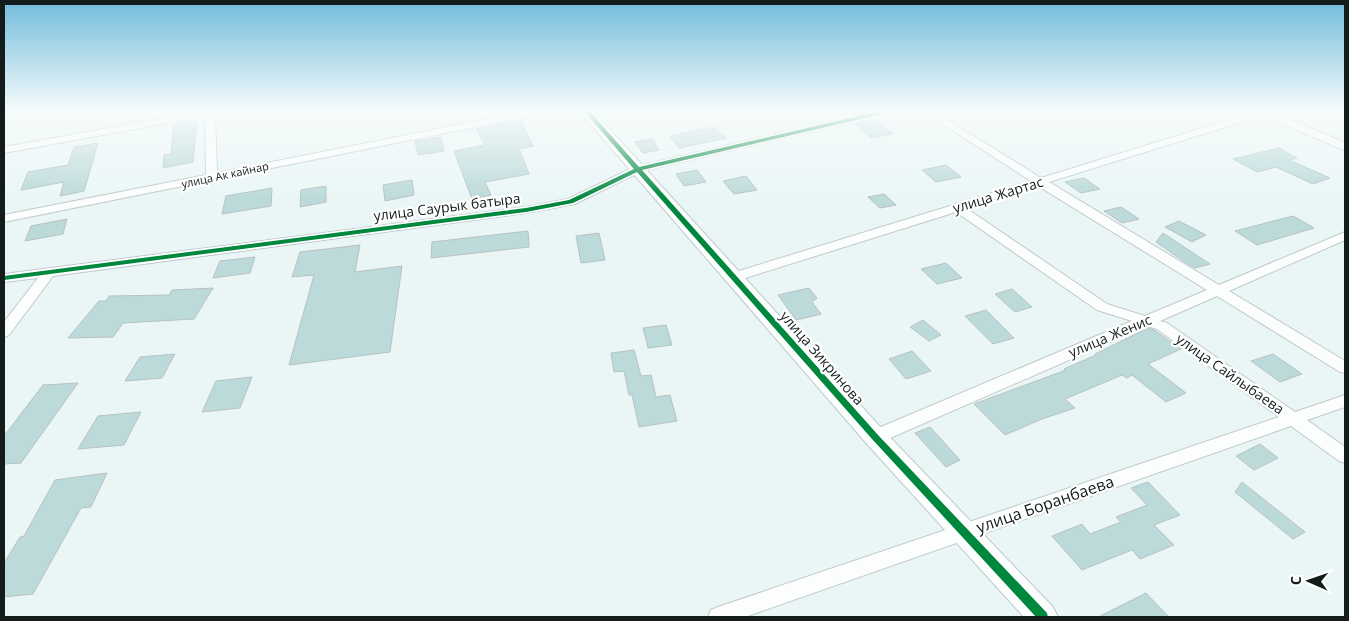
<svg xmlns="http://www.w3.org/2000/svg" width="1349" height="621" viewBox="0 0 1349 621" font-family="'Open Sans',sans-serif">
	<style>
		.building { fill: #bcdada; stroke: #b8c1c1 }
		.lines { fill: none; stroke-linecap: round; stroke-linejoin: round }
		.street-casing { stroke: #c0c9c9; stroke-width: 2 }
		.secondary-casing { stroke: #c0c9c9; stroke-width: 2 }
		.street { fill: #fcfefe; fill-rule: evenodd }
		.secondary { fill: #fcfefe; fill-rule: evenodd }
		.cycleway-casing { stroke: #fff; stroke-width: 3 }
		.cycleway { fill: #00873e; fill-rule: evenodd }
		.labels { text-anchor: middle; stroke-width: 4.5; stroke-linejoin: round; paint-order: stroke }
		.far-street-label { font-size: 11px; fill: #141b1b; stroke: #fff }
		.street-label { font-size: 14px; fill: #141b1b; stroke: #fff }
		.near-street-label { font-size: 16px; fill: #141b1b; stroke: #fff }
	</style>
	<rect width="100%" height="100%" fill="#eaf6f6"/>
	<path class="building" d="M 875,119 L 893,134 L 871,138 L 855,123 Z
		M 521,120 L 533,146 L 519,149 L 529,174 L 485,182 L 491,195 L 472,199 L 454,151 L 485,145 L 476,129 Z
		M 197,121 L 193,162 L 163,168 L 164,155 L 171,154 L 174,125 Z
		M 713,127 L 727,138 L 679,148 L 670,136 Z
		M 441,137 L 444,151 L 418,155 L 415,141 Z
		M 652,139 L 659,150 L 643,153 L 635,142 Z
		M 98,143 L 84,191 L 60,196 L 64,182 L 21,190 L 28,172 L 68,165 L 74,147 Z
		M 1279,148 L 1297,158 L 1289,160 L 1330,178 L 1313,184 L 1276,167 L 1257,172 L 1233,159 Z
		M 946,165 L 961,177 L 936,182 L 922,170 Z
		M 697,170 L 706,182 L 684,186 L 676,174 Z
		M 746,176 L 757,190 L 734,194 L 723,181 Z
		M 1084,178 L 1100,189 L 1081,193 L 1065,182 Z
		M 412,180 L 414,195 L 385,201 L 383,185 Z
		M 326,186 L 326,202 L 300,207 L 301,190 Z
		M 272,188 L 271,206 L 222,214 L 226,196 Z
		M 884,194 L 896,205 L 880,208 L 868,197 Z
		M 1121,207 L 1139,219 L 1122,223 L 1104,211 Z
		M 1293,216 L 1314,228 L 1257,245 L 1235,231 Z
		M 67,219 L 63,234 L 25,241 L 31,226 Z
		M 1179,221 L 1206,235 L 1192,242 L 1165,227 Z
		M 528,231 L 529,247 L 431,258 L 432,242 Z
		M 599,233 L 605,260 L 581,263 L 576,236 Z
		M 1163,233 L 1210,264 L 1195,268 L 1183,261 L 1156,242 Z
		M 360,245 L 355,272 L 402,266 L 390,352 L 289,365 L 314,275 L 292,277 L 300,252 Z
		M 255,257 L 250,273 L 213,278 L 220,261 Z
		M 946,263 L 962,278 L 937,284 L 921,269 Z
		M 213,288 L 194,319 L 123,323 L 113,337 L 68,338 L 99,301 L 106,301 L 109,296 L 169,295 L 172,290 Z
		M 809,288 L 817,298 L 812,302 L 821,314 L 796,320 L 778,295 Z
		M 1012,289 L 1032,307 L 1015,312 L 995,294 Z
		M 986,310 L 1014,338 L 993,344 L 965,316 Z
		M 923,320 L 941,335 L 929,341 L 910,327 Z
		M 666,325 L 672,345 L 648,348 L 643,328 Z
		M 1148,328 L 1154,330 L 1181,349 L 1148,364 L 1186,393 L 1166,402 L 1132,375 L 1127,378 L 1122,375 L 1065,399 L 1075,408 L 1042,419 L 1005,435 L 974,404 L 1066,370 L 1064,369 L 1096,355 L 1095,354 Z
		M 634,350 L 641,376 L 651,375 L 656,397 L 670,395 L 677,421 L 639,427 L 632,395 L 629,395 L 624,371 L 614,372 L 611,353 Z
		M 912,351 L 931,371 L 906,379 L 889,359 Z
		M 175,354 L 162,378 L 125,381 L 140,357 Z
		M 1273,354 L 1302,374 L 1280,382 L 1251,361 Z
		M 252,377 L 240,408 L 202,412 L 216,381 Z
		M 78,383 L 21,463 L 4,464 L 4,436 L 43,385 Z
		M 141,412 L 124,445 L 78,449 L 98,416 Z
		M 930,427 L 960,460 L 946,467 L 915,433 Z
		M 1260,444 L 1278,458 L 1254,470 L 1236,456 Z
		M 107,473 L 91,507 L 81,508 L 33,594 L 4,597 L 4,563 L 20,537 L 24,536 L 55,480 Z
		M 1148,482 L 1180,515 L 1154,525 L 1174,545 L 1140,559 L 1132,550 L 1082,570 L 1052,536 L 1082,524 L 1090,534 L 1121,522 L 1116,517 L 1147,505 L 1131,488 Z
		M 1242,482 L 1305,532 L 1293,539 L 1235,492 Z
		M 1146,593 L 1169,617 L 1098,617 Z"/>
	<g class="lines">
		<defs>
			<path id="street" d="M 198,112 L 218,112 L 215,114 L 217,173 L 522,112 L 540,112 L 535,115 L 4,222 L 4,215 L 206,175 L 205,116 L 4,153 L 4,147 Z
				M 871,112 L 887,112 L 882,115 L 642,171 L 575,204 L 526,213 L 53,276 L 9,335 L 4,337 L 4,322 L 38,278 L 4,282 L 4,274 L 526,207 L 568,199 L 634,167 Z
				M 924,112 L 935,112 L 1041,178 L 1254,112 L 1273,112 L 1345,143 L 1345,150 L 1341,149 L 1264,115 L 1049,182 L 1219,285 L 1345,232 L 1345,240 L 1229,291 L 1345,361 L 1345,373 L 1340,372 L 1217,296 L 1160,321 L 1167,323 L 1295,412 L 1345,395 L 1345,407 L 1307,420 L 1345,447 L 1345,463 L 1339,461 L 1291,426 L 745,617 L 708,617 L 711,610 L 718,607 L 1279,417 L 1157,329 L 1147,326 L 881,442 L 875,443 L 869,442 L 867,437 L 869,432 L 1132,321 L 1097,310 L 956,212 L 739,280 L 729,280 L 727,277 L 729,274 L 1031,181 ZM 1038,186 L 1207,290 L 1145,316 L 1107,304 L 966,208 Z"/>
			<path id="secondary" d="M 580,112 L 594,112 L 883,430 L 1053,607 L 1058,617 L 1024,617 L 867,444 Z"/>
		</defs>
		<use href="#street" class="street-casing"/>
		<use href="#secondary" class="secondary-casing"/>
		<use href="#street" class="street"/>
		<use href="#secondary" class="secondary"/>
		<defs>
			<path id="cycleway" d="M 585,112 L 590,112 L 639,167 L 876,112 L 884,112 L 882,114 L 642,170 L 878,435 L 1047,613 L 1048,617 L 1036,617 L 872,439 L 637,172 L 573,203 L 526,212 L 4,280 L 4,276 L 526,208 L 569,200 L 634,169 Z"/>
		</defs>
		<use href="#cycleway" class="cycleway-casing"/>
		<use href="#cycleway" class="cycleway"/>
	</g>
	<linearGradient id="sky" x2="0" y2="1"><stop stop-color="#71bcdc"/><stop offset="0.56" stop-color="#f6fbfb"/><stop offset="1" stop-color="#f6fbfb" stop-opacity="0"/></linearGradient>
	<rect width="1349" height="199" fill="url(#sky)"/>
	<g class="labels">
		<g class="far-street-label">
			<text transform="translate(225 175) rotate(-12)" y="4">улица Ак кайнар</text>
		</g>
		<g class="street-label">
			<text transform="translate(998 195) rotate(-17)" y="5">улица Жартас</text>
			<text transform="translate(447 207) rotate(-7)" y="5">улица Саурык батыра</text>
			<text transform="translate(1110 336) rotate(-23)" y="5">улица Женис</text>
			<text transform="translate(822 358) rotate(49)" y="5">улица Зикринова</text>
			<text transform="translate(1230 374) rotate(35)" y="5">улица Сайлыбаева</text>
		</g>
		<g class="near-street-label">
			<text transform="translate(1045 504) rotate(-19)" y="6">улица Боранбаева</text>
		</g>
	</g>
	<rect width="1349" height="621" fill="none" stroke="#141b1b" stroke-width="10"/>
	<g transform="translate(1309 581) rotate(272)" stroke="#ffffff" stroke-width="4" paint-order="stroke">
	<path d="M0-4L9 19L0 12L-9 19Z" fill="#141b1b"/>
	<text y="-8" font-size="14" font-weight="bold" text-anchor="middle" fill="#141b1b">С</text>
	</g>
</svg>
